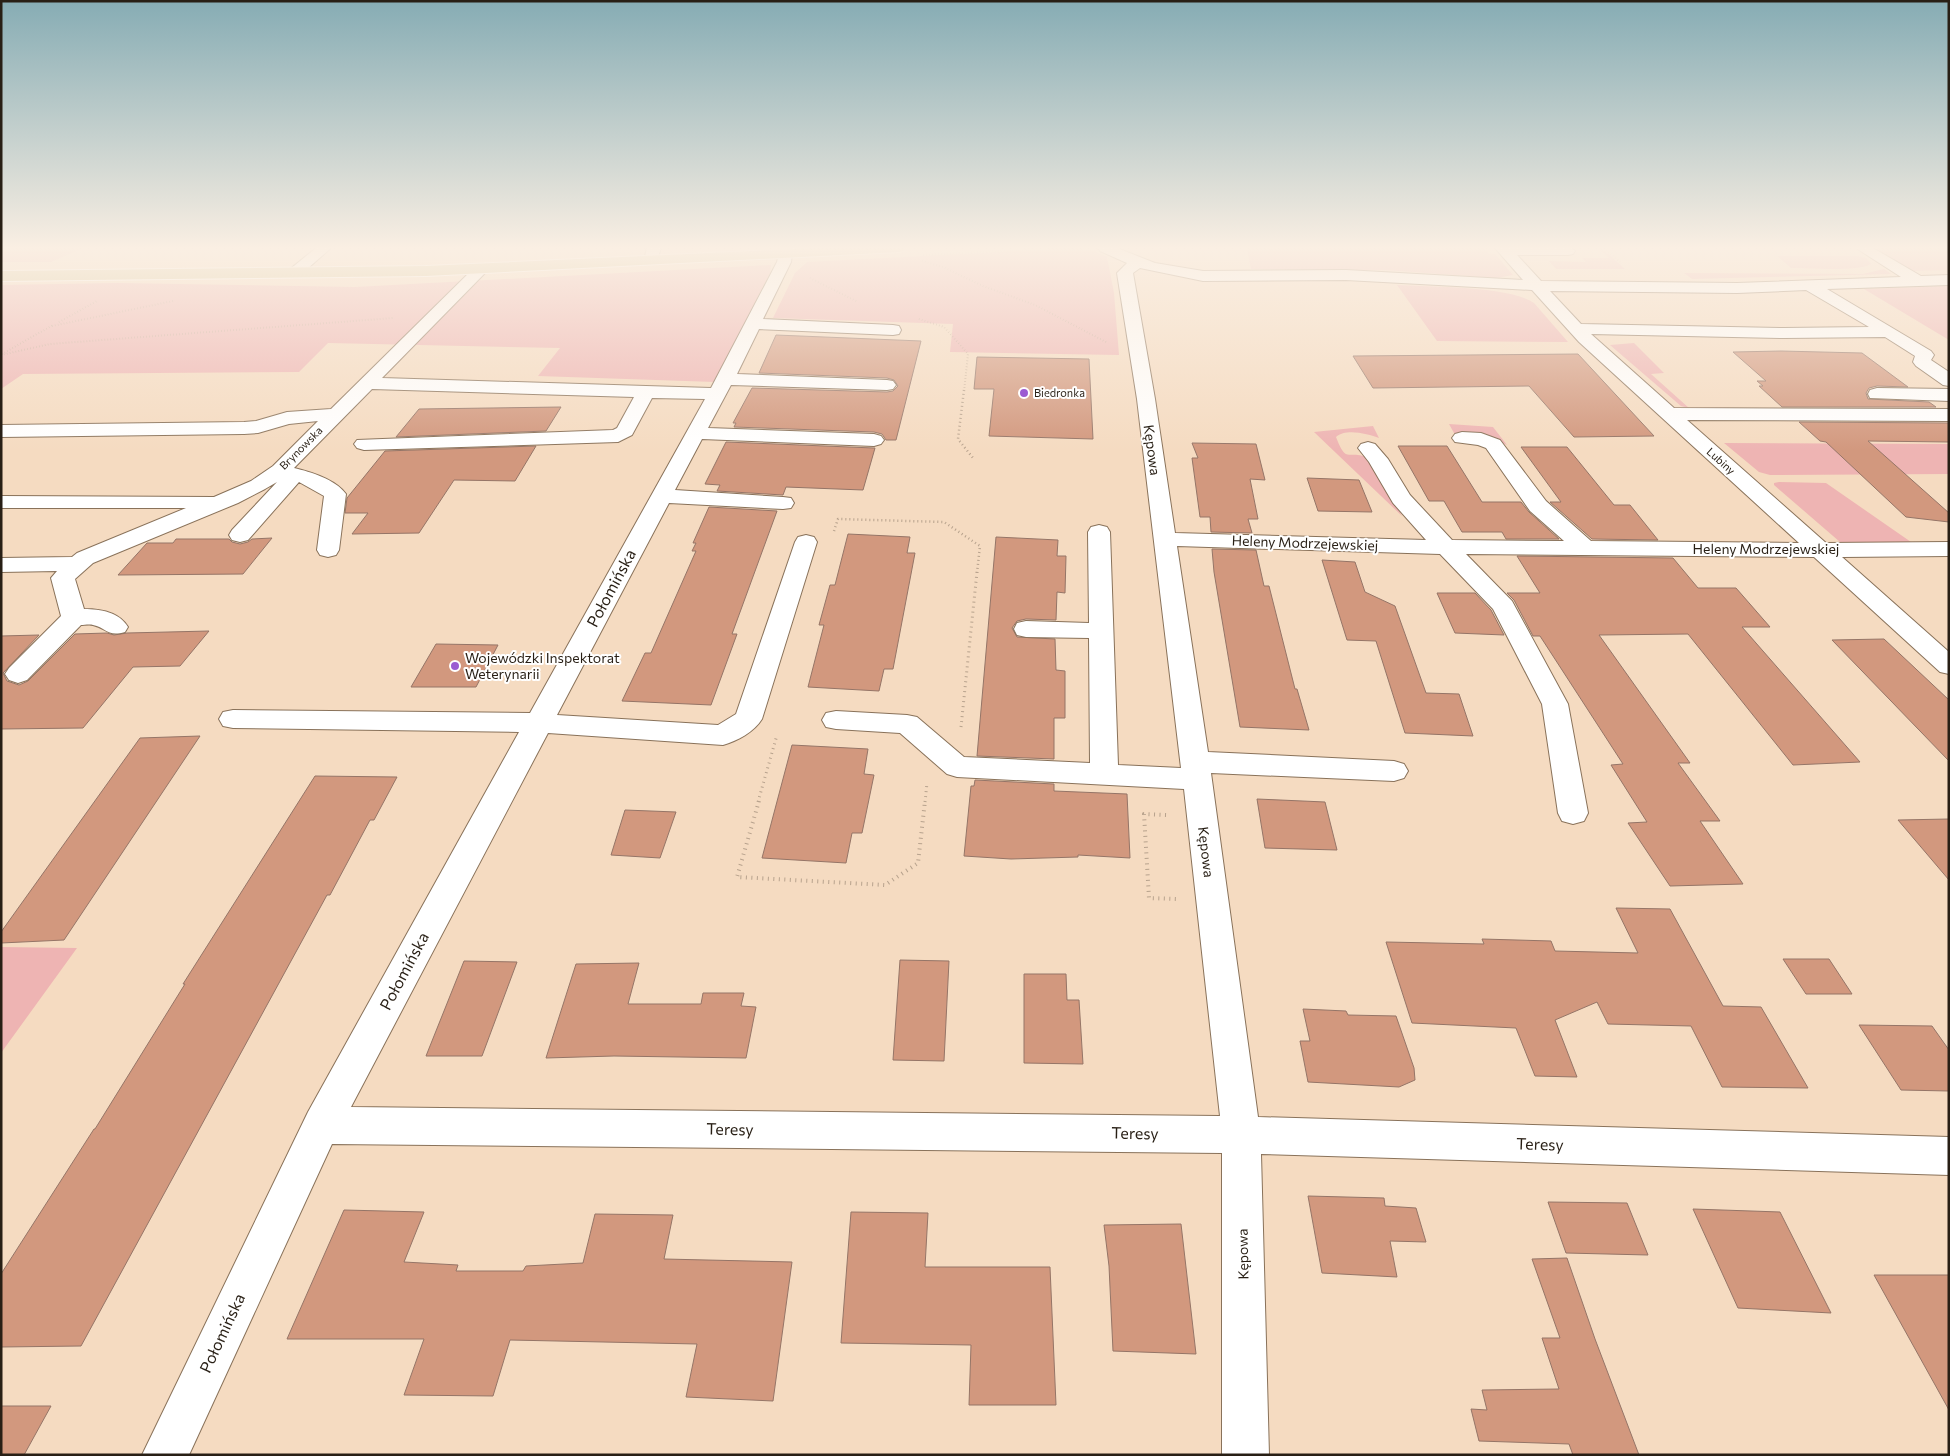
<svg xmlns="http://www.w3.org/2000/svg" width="1950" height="1456" viewBox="0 0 1950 1456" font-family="Commissioner,sans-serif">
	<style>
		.green { fill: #eeb4b3 }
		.building { fill: #d2987e; stroke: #957567 }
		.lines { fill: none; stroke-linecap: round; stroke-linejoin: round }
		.minor-casing { stroke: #89725a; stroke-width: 2 }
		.major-casing { stroke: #fff; stroke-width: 2 }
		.path-far3 { stroke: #b7a28d; stroke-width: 2; stroke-dasharray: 0.5 2.5; stroke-linecap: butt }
		.path-far2 { stroke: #b7a28d; stroke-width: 2.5; stroke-dasharray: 1 3; stroke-linecap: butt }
		.path-far1 { stroke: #b7a28d; stroke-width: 3; stroke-dasharray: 1 4; stroke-linecap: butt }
		.path { stroke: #b7a28d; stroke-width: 4; stroke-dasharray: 1 4.5; stroke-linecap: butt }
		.minor { fill: #fff; fill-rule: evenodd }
		.major { fill: #d3c595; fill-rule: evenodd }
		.poi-dot { fill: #9b5bd2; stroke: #fff; stroke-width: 2 }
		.labels { text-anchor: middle; stroke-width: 4; stroke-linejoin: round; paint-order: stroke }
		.far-poi-label { font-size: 11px; fill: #281f15; stroke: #fff; text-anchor: start }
		.far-street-label { font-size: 11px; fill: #281f15; stroke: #fff }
		.street-label { font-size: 14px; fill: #281f15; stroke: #fff }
		.poi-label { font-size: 14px; fill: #281f15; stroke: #fff; text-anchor: start }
		.near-street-label { font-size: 16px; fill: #281f15; stroke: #fff }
	</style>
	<rect width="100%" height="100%" fill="#f5dbc1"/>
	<path class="green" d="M 1,248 L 83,248 L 51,262 L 1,262 Z
		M 1077,248 L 1094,251 L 1107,257 L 1114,293 L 1119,355 L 950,352 L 953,324 L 773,318 L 795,273 L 807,262 Z
		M 1247,248 L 1484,248 L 1490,254 L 1495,254 L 1513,275 L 1496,278 L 1385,270 L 1251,269 Z
		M 1598,248 L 1602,248 L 1625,269 L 1556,269 L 1549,261 L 1586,262 L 1582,258 L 1609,258 Z
		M 1873,248 L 1949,248 L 1949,270 L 1910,271 Z
		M 1777,256 L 1858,256 L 1866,258 L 1871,264 C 1859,272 1808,268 1791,268 Z
		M 771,265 L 770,273 L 715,382 L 538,376 L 560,348 L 328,343 L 299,372 L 23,374 L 1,389 L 1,285 L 117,283 L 355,287 Z
		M 1884,269 L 1891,274 L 1692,279 L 1684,273 L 1863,274 Z
		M 1397,285 C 1429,287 1510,286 1534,303 L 1568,342 L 1437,341 Z
		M 1949,286 L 1949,340 L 1864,289 Z
		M 1634,343 L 1664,373 L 1651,374 L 1689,408 L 1681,406 L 1610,345 Z
		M 1449,424 L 1493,427 L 1507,445 L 1494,439 L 1454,433 Z
		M 1373,426 L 1379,438 C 1368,434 1346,428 1336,437 C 1347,465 1346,449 1370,458 L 1402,516 L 1314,432 Z
		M 1724,443 L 1949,444 L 1949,474 L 1770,475 L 1759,472 Z
		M 1779,482 L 1826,483 L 1911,542 L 1848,544 L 1840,542 L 1774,485 L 1774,483 Z
		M 1,947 L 77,948 L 1,1053 Z"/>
	<path class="building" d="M 776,335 L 921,341 L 896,440 L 886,440 L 882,434 L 874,432 L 734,427 L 736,423 L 733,423 L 752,388 L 887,392 L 893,391 L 898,386 L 894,380 L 887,378 L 759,373 Z
		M 1781,351 L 1862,353 L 1908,387 L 1877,386 L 1869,388 L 1866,393 L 1868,399 L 1929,402 L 1936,407 L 1782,407 L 1759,386 L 1763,386 L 1757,381 L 1766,381 L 1733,352 Z
		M 1578,354 L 1654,436 L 1574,437 L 1529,386 L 1373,388 L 1353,356 Z
		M 977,357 L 1089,359 L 1093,439 L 989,436 L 994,389 L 974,389 Z
		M 561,407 L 546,431 L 396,437 L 419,409 Z
		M 1799,422 L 1949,423 L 1949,442 L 1868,441 L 1949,513 L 1949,522 L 1906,517 L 1826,442 L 1820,441 Z
		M 726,442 L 874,448 L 875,448 L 863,490 L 786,487 L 783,495 L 717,491 L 720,485 L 705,484 Z
		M 1192,443 L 1256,444 L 1265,480 L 1250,479 L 1258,519 L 1248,519 L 1252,533 L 1211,532 L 1210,517 L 1200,517 L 1192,458 L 1198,458 Z
		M 536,446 L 515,481 L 454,480 L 419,533 L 352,534 L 368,513 L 345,513 L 347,498 L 385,451 Z
		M 1398,446 L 1447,446 L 1482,502 L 1521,502 L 1529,512 L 1559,539 L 1506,539 L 1502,532 L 1462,532 L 1444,501 L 1429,501 Z
		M 1521,447 L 1567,447 L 1614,505 L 1630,505 L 1658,540 L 1592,539 L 1550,502 L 1561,502 Z
		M 1307,478 L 1359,480 L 1372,512 L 1318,511 Z
		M 709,507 L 777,511 L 732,634 L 737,634 L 711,705 L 622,701 L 645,653 L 651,653 L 696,551 L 692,551 L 696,543 L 693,543 Z
		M 848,534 L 910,537 L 907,553 L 915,553 L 893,669 L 884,669 L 879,691 L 808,687 L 824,625 L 819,625 L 830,585 L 835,585 Z
		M 996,537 L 1058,540 L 1057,556 L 1066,556 L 1065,593 L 1057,592 L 1056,620 L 1026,619 L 1017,621 L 1012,628 L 1017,637 L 1055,639 L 1056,670 L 1065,671 L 1065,718 L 1054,718 L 1054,759 L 977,756 Z
		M 272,538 L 243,574 L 118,575 L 147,543 L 173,543 L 176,539 L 229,539 L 232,542 L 240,544 L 248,542 L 252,539 Z
		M 1212,549 L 1256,550 L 1264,586 L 1269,586 L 1295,689 L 1297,689 L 1309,730 L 1240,727 L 1214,572 Z
		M 1517,556 L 1673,558 L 1698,588 L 1736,588 L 1770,627 L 1742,627 L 1860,762 L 1793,765 L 1688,634 L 1599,635 L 1690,763 L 1678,763 L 1720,821 L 1700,821 L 1743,884 L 1670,886 L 1628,823 L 1647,822 L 1611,765 L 1623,764 L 1540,636 L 1533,636 L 1514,600 L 1507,593 L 1540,593 Z
		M 1322,560 L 1355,562 L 1365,592 L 1395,606 L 1426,693 L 1459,694 L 1473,736 L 1405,733 L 1376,641 L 1347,640 Z
		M 1437,593 L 1475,593 L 1491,610 L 1504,635 L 1455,633 Z
		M 209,631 L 180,666 L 133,667 L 83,728 L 1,729 L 1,636 L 39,635 L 3,673 L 7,681 L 19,685 L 28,681 L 75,634 L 107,633 L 114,635 L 127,633 Z
		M 1884,639 L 1949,700 L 1949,761 L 1832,640 Z
		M 436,644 L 498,645 L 476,687 L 411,687 Z
		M 200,736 L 64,940 L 1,943 L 1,932 L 140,738 Z
		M 792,745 L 868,749 L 864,774 L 874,775 L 862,833 L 852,833 L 846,863 L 762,858 Z
		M 315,776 L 397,777 L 374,820 L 370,820 L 330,895 L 327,895 L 81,1346 L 1,1347 L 1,1274 L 94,1129 L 95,1129 L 185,984 L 183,984 Z
		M 975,780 L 1054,784 L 1054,791 L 1127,794 L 1130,858 L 1078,855 L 1078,857 L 1011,859 L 964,856 L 971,786 L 974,786 Z
		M 1257,799 L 1325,802 L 1337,850 L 1265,848 Z
		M 625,810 L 676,812 L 660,858 L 611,855 Z
		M 1949,819 L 1949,880 L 1898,820 Z
		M 1616,908 L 1670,909 L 1723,1006 L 1761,1007 L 1808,1088 L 1722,1087 L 1691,1026 L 1608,1024 L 1597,1002 L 1555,1020 L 1577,1077 L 1535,1076 L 1516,1028 L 1412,1023 L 1386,942 L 1484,944 L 1482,939 L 1551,941 L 1555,951 L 1638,953 Z
		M 1783,959 L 1829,959 L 1852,994 L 1806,994 Z
		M 900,960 L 949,961 L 944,1061 L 893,1060 Z
		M 464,961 L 517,962 L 482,1056 L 426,1056 Z
		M 639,963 L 628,1004 L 701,1004 L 703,993 L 744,993 L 741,1006 L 756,1007 L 746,1058 L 614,1056 L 546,1058 L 576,964 Z
		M 1024,974 L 1066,974 L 1067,1000 L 1079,1000 L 1083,1064 L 1024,1063 Z
		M 1303,1009 L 1346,1011 L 1348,1015 L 1396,1016 L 1414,1068 L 1415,1080 L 1399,1087 L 1308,1082 L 1300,1041 L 1310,1041 Z
		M 1859,1025 L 1932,1026 L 1949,1050 L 1949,1091 L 1901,1090 Z
		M 1308,1196 L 1384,1198 L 1385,1206 L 1416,1208 L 1426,1242 L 1390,1241 L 1397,1277 L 1322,1273 Z
		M 1548,1202 L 1627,1203 L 1648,1255 L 1566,1253 Z
		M 1693,1209 L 1780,1212 L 1831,1313 L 1738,1308 Z
		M 344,1210 L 424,1212 L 404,1262 L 458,1265 L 456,1271 L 523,1271 L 526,1266 L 583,1263 L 595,1214 L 673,1215 L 664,1259 L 792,1262 L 773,1401 L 686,1397 L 697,1344 L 510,1340 L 493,1396 L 404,1395 L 424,1339 L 287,1339 Z
		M 851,1212 L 928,1213 L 925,1267 L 1050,1267 L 1056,1405 L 969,1405 L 971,1345 L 841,1343 Z
		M 1181,1224 L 1196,1354 L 1113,1351 L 1109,1266 L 1104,1225 Z
		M 1567,1258 L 1595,1339 L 1639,1455 L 1573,1455 L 1569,1444 L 1479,1441 L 1471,1409 L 1487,1410 L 1482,1390 L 1559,1389 L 1542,1338 L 1560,1338 L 1532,1259 Z
		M 1874,1275 L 1949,1275 L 1949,1410 Z
		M 1,1406 L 51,1406 L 24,1455 L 1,1455 Z"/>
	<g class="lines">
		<defs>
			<path id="minor" d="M 316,248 L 331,248 L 299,276 L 289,276 L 286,273 L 289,270 Z
				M 647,248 L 661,248 L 656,263 L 646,263 L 644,260 Z
				M 1098,248 L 1117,248 L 1155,263 L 1203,271 L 1346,270 L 1523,280 L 1495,248 L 1572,248 L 1575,251 L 1573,254 L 1568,255 L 1517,255 L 1541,281 L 1737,283 L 1901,277 L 1856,248 L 1873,248 L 1921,276 L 1949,275 L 1949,285 L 1827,289 L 1931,351 L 1934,355 L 1931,360 L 1949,372 L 1949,386 L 1943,385 L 1916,366 L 1913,362 L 1915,356 L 1885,337 L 1784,338 L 1591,334 L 1674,408 L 1949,409 L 1949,421 L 1687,420 L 1826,543 L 1949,542 L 1949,556 L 1842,557 L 1949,652 L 1949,674 L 1940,672 L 1814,557 L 1466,554 L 1512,601 L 1568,704 L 1588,813 L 1584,821 L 1573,824 L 1562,821 L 1558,813 L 1542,704 L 1493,609 L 1440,554 L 1177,546 L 1208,752 L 1394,761 L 1404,764 L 1408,771 L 1404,778 L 1394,781 L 1211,773 L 1258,1117 L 1949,1137 L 1949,1175 L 1261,1154 L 1269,1455 L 1222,1455 L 1222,1153 L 332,1144 L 189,1455 L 142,1455 L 308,1112 L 519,732 L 233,728 L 223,726 L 219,719 L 223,712 L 233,710 L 530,713 L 705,399 L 652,398 L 632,435 L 618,442 L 364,450 L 357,448 L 354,444 L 357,440 L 613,430 L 617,428 L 634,397 L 372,389 L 294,468 C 311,472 335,479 346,494 L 339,550 L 336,555 L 328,557 L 320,555 L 317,550 L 324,496 L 299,482 L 248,540 L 240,542 L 232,540 L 229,535 L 232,530 L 277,482 L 265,489 L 238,503 L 93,563 L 75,579 L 84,609 C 101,609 119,612 128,627 L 125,632 C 107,637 107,628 93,625 C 90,624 84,625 81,625 L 27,680 L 18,683 L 9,680 L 5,674 L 9,668 L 61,616 L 51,578 L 57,571 L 1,572 L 1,558 L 72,557 L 77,553 L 186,508 L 1,508 L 1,496 L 214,497 L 251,481 L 273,466 L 318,421 L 289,424 L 258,433 L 244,434 L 1,437 L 1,425 L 244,422 L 256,421 L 287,412 L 331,409 L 477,265 L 487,265 L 490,268 L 487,271 L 382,378 L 711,388 L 777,262 L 780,250 L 790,250 L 792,253 L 791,262 L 763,319 L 893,325 L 899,326 L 901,330 L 899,334 L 893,335 L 759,329 L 737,374 L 887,380 L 893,381 L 896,385 L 893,389 L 887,390 L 731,385 L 708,428 L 874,434 L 881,436 L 884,440 L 881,444 L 874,446 L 702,439 L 675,490 L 783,497 L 791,498 L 794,503 L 791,508 L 783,509 L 669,503 L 557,715 L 718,725 L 736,714 L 795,542 L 798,537 L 806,535 L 814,537 L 817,542 L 762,719 C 754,732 737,741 723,745 L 548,733 L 351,1107 L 1220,1116 L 1184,789 L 957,777 L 947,774 L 900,733 L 836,729 L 826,727 L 822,720 L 826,713 L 836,711 L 907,715 L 917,717 L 964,757 L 1090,763 L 1089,638 L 1026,637 L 1017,635 L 1014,629 L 1017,623 L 1026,621 L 1089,623 L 1088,532 L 1091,527 L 1099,525 L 1107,527 L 1110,532 L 1118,765 L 1181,768 L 1137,399 L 1117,273 L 1127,263 L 1100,251 ZM 1140,268 L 1203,281 L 1346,280 L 1532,290 L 1579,342 L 1799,543 L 1591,541 L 1546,501 L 1500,440 L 1481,433 L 1462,432 L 1455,434 L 1452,438 L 1455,442 L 1478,445 L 1486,448 L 1530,511 L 1564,541 L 1452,540 L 1410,495 L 1388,459 L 1375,444 L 1368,442 L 1361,444 L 1358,448 L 1369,462 L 1393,503 L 1426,540 L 1175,533 L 1155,399 L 1133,273 ZM 1806,290 L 1869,327 L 1784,328 L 1581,324 L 1550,291 L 1737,293 Z
				M 1877,388 L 1949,389 L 1949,401 L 1870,398 L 1868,394 L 1870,390 Z"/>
			<path id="major" d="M 818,248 L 906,248 L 904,251 L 899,252 L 426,276 L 1,281 L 1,271 L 426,266 Z"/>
		</defs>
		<use href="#minor" class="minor-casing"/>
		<use href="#major" class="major-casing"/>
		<path class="path-far3" d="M 1604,248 L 1620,262
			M 923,255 L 1059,248
			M 922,261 L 943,267 L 983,286 L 1035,305 L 1108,343
			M 810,278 L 856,301
			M 919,319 L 944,327 L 968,354 L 964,392
			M 59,322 L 97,301
			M 52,326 L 173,301
			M 2,354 L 53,325
			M 1,355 L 50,344 L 393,318"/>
		<path class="path-far2" d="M 964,390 L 958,439 L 973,458
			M 834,531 L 838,519 L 944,522 L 980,546 L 977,573"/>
		<path class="path-far1" d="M 961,727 L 977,572
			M 758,802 L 777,735
			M 925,802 L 927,783"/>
		<path class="path" d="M 759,801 L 737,877 L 885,885 L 918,863 L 925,801
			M 1166,815 L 1144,814 L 1149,898 L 1176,899"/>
		<use href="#minor" class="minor"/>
		<use href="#major" class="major"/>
	</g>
	<linearGradient id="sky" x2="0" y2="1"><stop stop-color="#86acb4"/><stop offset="0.55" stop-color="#faefe3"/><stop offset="1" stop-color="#faefe3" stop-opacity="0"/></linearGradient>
	<rect width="1950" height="451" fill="url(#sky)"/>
	<g class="poi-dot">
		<circle cx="1024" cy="393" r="5"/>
		<circle cx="455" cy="666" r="5"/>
	</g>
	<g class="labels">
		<g class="far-poi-label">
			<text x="1034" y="397">Biedronka</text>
		</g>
		<g class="far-street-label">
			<text transform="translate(301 448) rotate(-45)" y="4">Brynowska</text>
			<text transform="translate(1721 461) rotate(42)" y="4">Lubiny</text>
		</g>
		<g class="street-label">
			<text transform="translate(1152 450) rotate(82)" y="5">Kępowa</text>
			<text transform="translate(1305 543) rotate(2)" y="5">Heleny Modrzejewskiej</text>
			<text x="1766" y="554">Heleny Modrzejewskiej</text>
			<text transform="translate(1206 852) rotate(83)" y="5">Kępowa</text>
			<text transform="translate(1243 1254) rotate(-91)" y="5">Kępowa</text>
		</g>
		<g class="poi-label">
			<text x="465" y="663">Wojewódzki Inspektorat<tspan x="465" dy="16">Weterynarii</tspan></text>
		</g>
		<g class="near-street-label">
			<text transform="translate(611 588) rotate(-62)" y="6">Połomińska</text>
			<text transform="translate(404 971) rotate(-62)" y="6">Połomińska</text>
			<text transform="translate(730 1129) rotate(1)" y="6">Teresy</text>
			<text transform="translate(1135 1133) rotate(1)" y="6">Teresy</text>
			<text transform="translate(1540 1144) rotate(2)" y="6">Teresy</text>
			<text transform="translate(222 1333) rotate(-65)" y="6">Połomińska</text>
		</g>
	</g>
	<rect width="1950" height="1456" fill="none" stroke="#281f15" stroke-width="5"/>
</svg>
